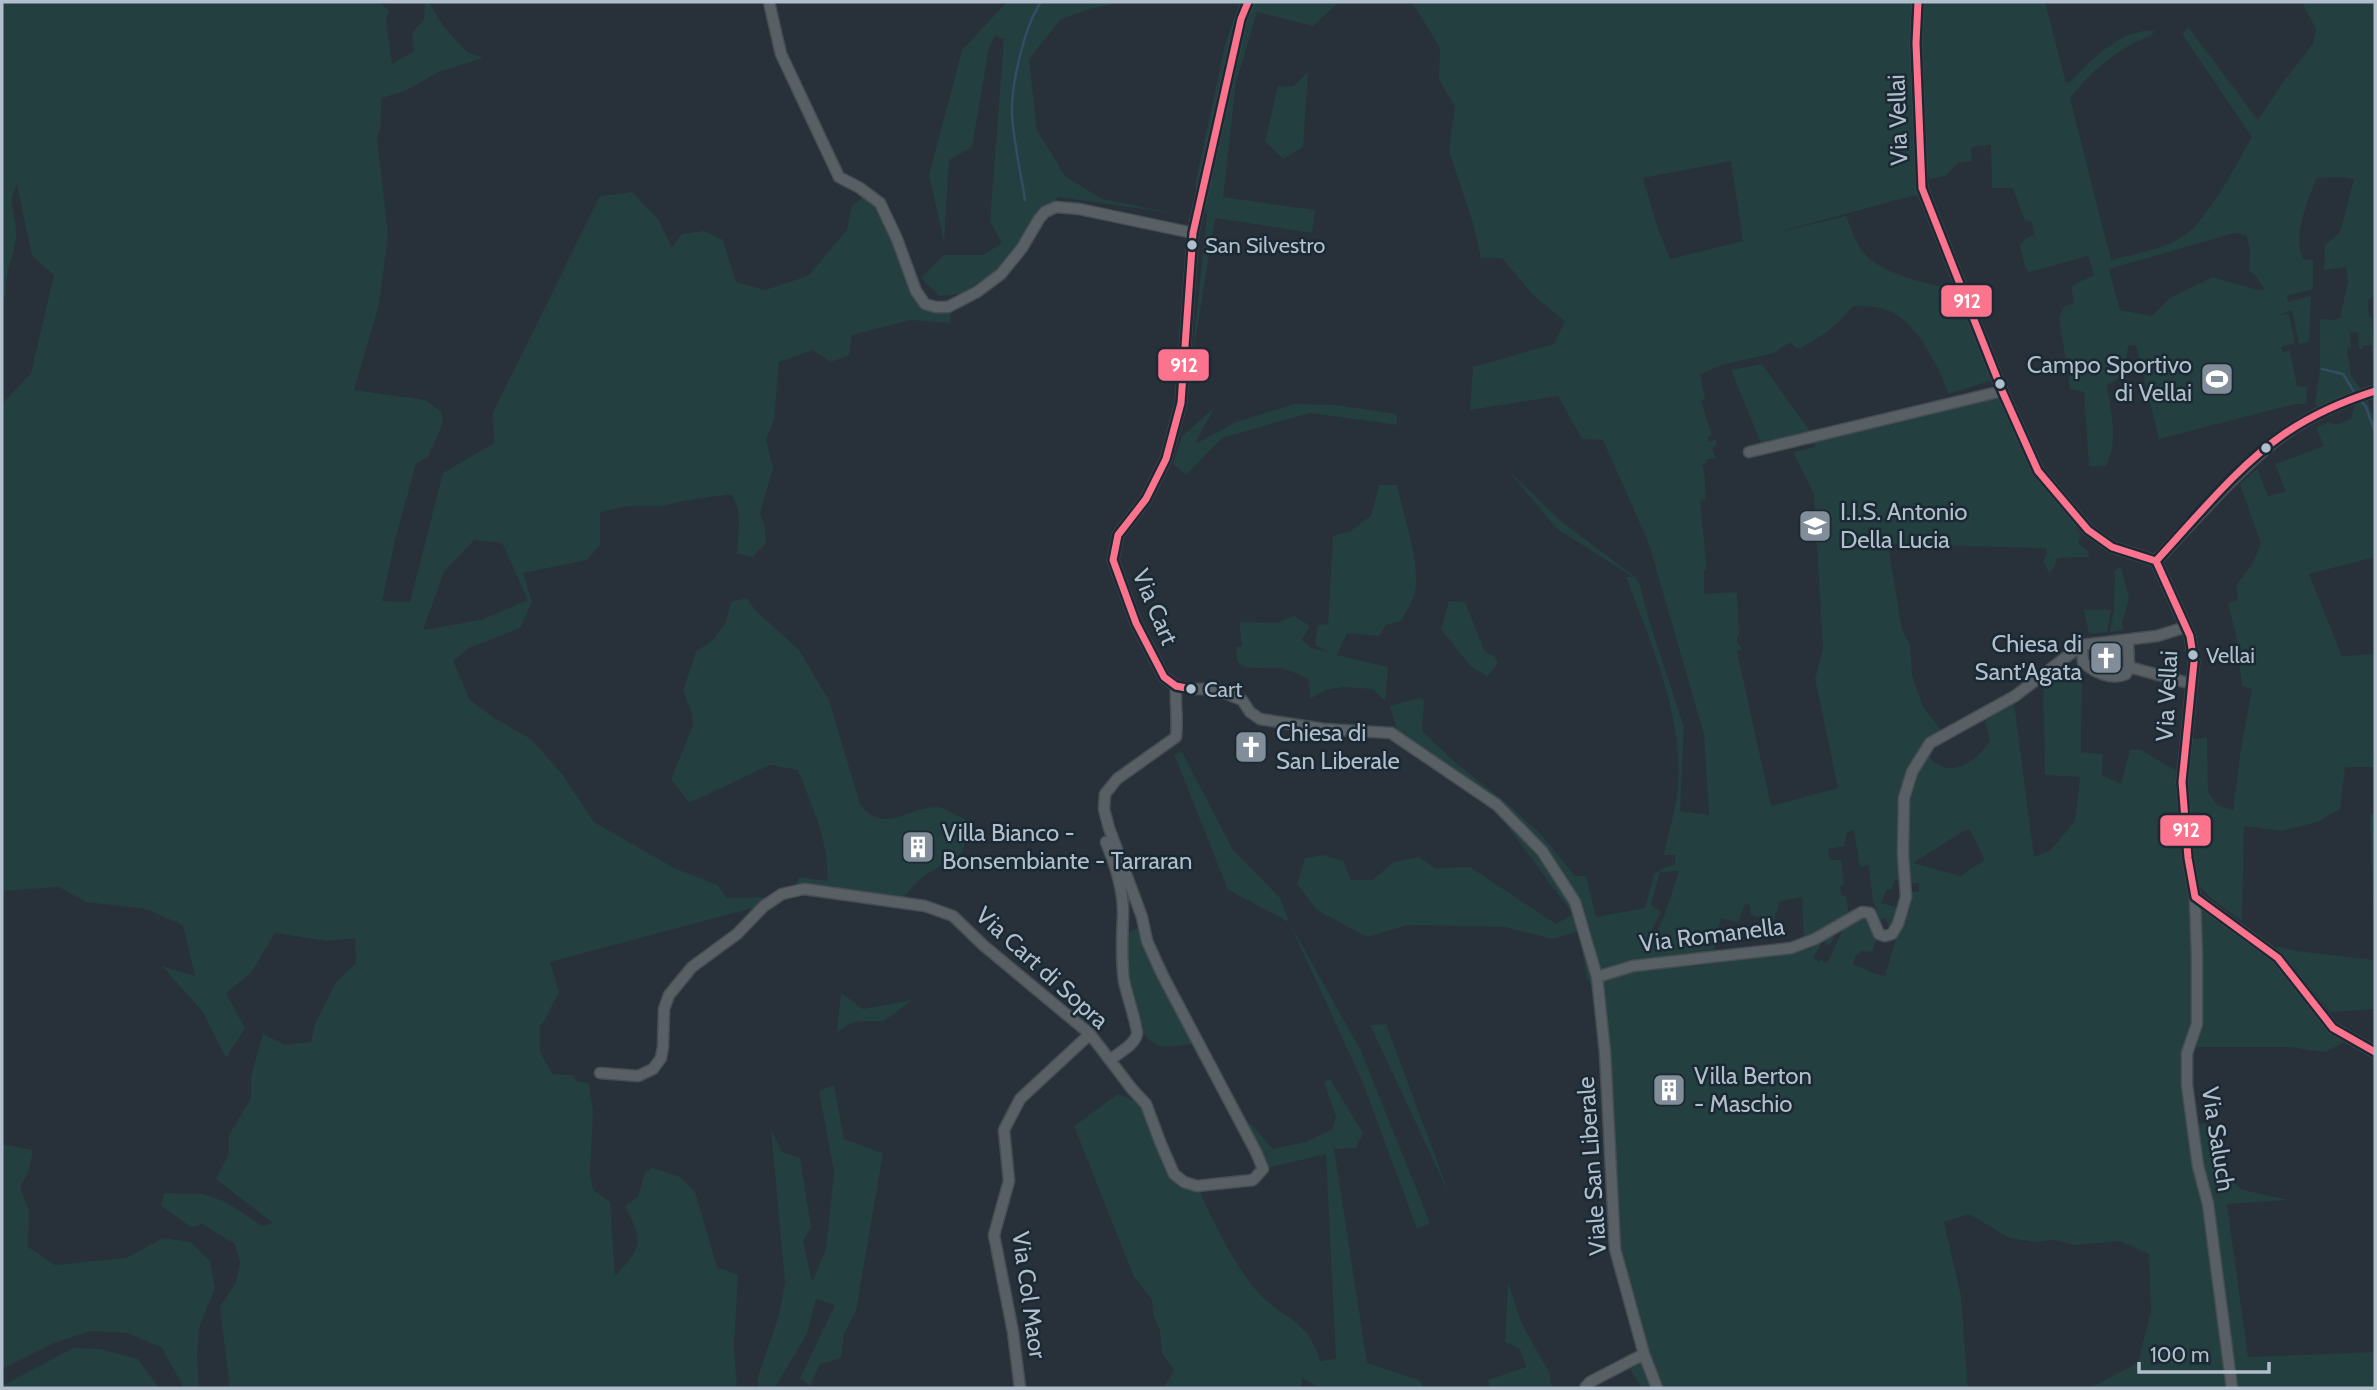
<svg xmlns="http://www.w3.org/2000/svg" width="2377" height="1390" viewBox="0 0 2377 1390" font-family="Cabin,sans-serif">
	<style>
		.green { fill: #243f3f; fill-rule: evenodd }
		.lines { fill: none; stroke-linecap: round; stroke-linejoin: round }
		.stream { stroke: #324e65; stroke-width: 2.5 }
		.minor-casing { stroke: #464d53; stroke-width: 13 }
		.minor { stroke: #586066; stroke-width: 10 }
		.bus-1-casing { stroke: #1a2934; stroke-width: 12 }
		.bus-1 { stroke: #fc738d; stroke-width: 7 }
		.bus-dot { fill: #b1becb; stroke: #1a2934; stroke-width: 2.5 }
		.labels { text-anchor: middle; stroke-width: 5; stroke-linejoin: round; paint-order: stroke }
		.bus-label { font-size: 22px; fill: #b1becb; stroke: #1a2934; text-anchor: start }
		.street-label { font-size: 24px; fill: #b1becb; stroke: #1a2934 }
		.poi-label { font-size: 24px; fill: #b1becb; stroke: #1a2934; text-anchor: start }
		.line-badge { stroke: #1a2934; stroke-width: 2.5 }
		.badge-label { font-size: 19px; text-anchor: middle; font-weight: bold; fill: #fff }
	</style>
	<rect width="100%" height="100%" fill="#283139"/>
	<path class="green" d="M 2,2 L 378,2 L 389,10 L 386,21 L 392,64 L 414,51 L 412,33 L 424,19 L 425,2 L 429,2 L 443,26 L 467,52 L 483,58 L 439,72 L 405,91 L 382,98 L 380,129 L 377,137 L 388,235 L 379,304 L 354,390 L 425,400 L 441,411 L 443,423 L 428,457 L 416,464 L 396,536 L 382,601 L 410,602 L 443,473 L 494,443 L 493,412 L 600,196 L 632,192 L 658,219 L 672,247 L 682,234 L 704,231 L 723,240 L 736,282 L 765,290 L 808,276 L 847,230 L 852,205 L 865,196 L 878,205 L 922,306 L 951,311 L 950,323 L 911,320 L 852,335 L 849,355 L 831,362 L 813,350 L 779,362 L 774,420 L 766,440 L 773,468 L 760,513 L 765,527 L 766,543 L 752,557 L 737,553 C 738,534 743,510 731,494 L 683,501 L 663,506 L 628,506 L 600,512 L 600,545 L 587,560 L 523,573 L 532,602 L 520,628 L 469,648 L 453,661 L 470,700 L 494,718 L 531,739 L 562,774 L 594,822 L 674,868 L 717,885 L 727,898 L 769,897 L 756,907 L 550,962 L 559,992 L 543,1023 L 540,1025 L 540,1052 L 552,1074 L 573,1075 L 576,1081 L 589,1083 L 593,1111 L 590,1174 L 593,1190 L 610,1202 L 615,1276 C 644,1246 643,1241 625,1206 L 638,1197 L 645,1173 L 653,1168 L 680,1177 L 695,1192 L 717,1267 L 738,1275 L 734,1347 L 737,1388 L 230,1388 L 220,1307 L 236,1282 L 240,1262 L 235,1244 L 202,1224 L 191,1227 L 161,1206 L 164,1193 L 203,1194 L 226,1202 L 262,1226 L 273,1223 L 216,1179 L 229,1153 L 229,1135 L 251,1098 L 251,1076 L 263,1034 L 285,1045 L 311,1042 L 315,1024 L 336,982 L 356,963 L 355,938 L 327,941 L 275,933 L 251,973 L 226,993 L 245,1028 L 226,1058 L 203,1012 L 162,966 L 195,976 L 183,925 L 145,909 L 86,902 L 59,887 L 2,891 L 2,404 L 31,373 L 54,275 L 32,256 L 17,185 C 6,203 17,215 16,235 C 15,256 3,274 6,296 L 2,299 ZM 474,540 L 502,543 L 528,600 L 481,620 L 423,630 L 444,572 Z
		M 1007,2 L 1122,2 L 1089,9 L 1061,19 L 1029,59 L 1037,130 L 1065,176 L 1102,199 L 1178,214 L 1058,197 L 999,269 L 961,294 L 939,296 L 921,278 L 944,255 L 983,255 L 1002,243 L 990,221 L 1004,39 L 995,36 L 989,48 L 972,147 L 949,160 L 944,242 L 929,175 L 962,50 Z
		M 1240,2 L 1339,2 L 1313,26 L 1257,12 L 1236,83 L 1223,197 L 1315,210 L 1312,233 L 1215,218 L 1191,367 L 1207,215 L 1195,185 L 1225,44 Z
		M 1412,2 L 1916,2 L 1922,196 L 1912,196 L 1774,233 L 1873,210 L 1846,217 C 1852,228 1855,243 1863,252 C 1881,275 1930,284 1958,290 L 1993,380 L 1948,394 C 1940,368 1919,328 1895,314 C 1882,306 1868,306 1853,306 C 1837,326 1821,338 1798,349 L 1791,343 L 1787,344 L 1774,353 L 1725,364 L 1700,374 L 1705,399 L 1701,401 L 1712,435 L 1707,438 L 1709,442 L 1716,439 L 1717,445 L 1712,448 L 1716,458 L 1707,459 L 1707,463 L 1702,465 C 1706,476 1705,488 1706,500 L 1700,501 L 1707,570 L 1704,570 L 1704,594 L 1737,592 L 1739,635 L 1737,636 L 1737,642 L 1742,649 L 1737,651 L 1771,806 L 1838,788 L 1815,679 L 1823,649 L 1814,494 L 1793,452 L 1815,447 L 1814,441 L 1997,395 L 2002,397 L 2062,505 L 2061,510 L 2072,519 L 2082,539 L 2079,538 L 2079,544 L 2089,552 L 2088,557 L 2057,558 L 2055,566 L 2049,573 L 2043,561 L 2047,554 L 2046,548 L 1888,544 L 1902,630 L 1910,645 L 1912,675 L 1923,707 L 1941,730 L 1932,736 L 1912,763 L 1908,765 L 1910,767 L 1898,804 L 1902,881 L 1895,880 L 1891,890 L 1887,889 L 1881,903 L 1899,908 L 1891,931 L 1886,918 L 1880,920 L 1873,901 L 1869,865 L 1860,867 L 1854,830 L 1847,832 L 1844,846 L 1828,849 L 1830,860 L 1841,860 L 1844,885 L 1840,886 L 1842,896 L 1846,896 L 1849,916 L 1804,943 L 1802,897 L 1780,901 L 1773,922 L 1751,915 L 1750,905 L 1745,904 L 1738,923 L 1721,918 L 1712,957 L 1681,961 L 1691,967 L 1811,948 L 1836,931 L 1830,946 L 1823,941 L 1813,958 L 1819,962 L 1821,960 L 1827,963 C 1838,944 1842,915 1869,916 L 1877,938 L 1872,952 L 1861,951 L 1859,955 L 1856,955 L 1853,964 L 1876,974 L 1885,976 L 1910,892 L 1919,891 L 1919,883 L 1911,883 L 1905,853 L 1906,798 L 1926,753 C 1946,782 1975,764 1990,741 L 1985,721 L 2011,702 L 2014,703 L 2034,857 L 2050,851 L 2075,821 L 2080,777 L 2045,775 L 2043,680 L 2047,673 L 2054,682 L 2075,668 L 2079,674 L 2082,672 L 2081,752 L 2103,754 L 2102,775 L 2121,784 L 2130,750 L 2141,750 L 2177,771 L 2178,832 L 2192,919 L 2195,1026 L 2189,1031 L 2201,1027 L 2201,927 L 2195,917 L 2206,911 L 2276,962 L 2330,1033 L 2345,1042 L 2325,1052 L 2289,1047 L 2192,1047 L 2191,1053 L 2194,1123 L 2210,1124 L 2216,1169 L 2243,1190 L 2289,1200 L 2227,1204 L 2248,1357 L 2375,1352 L 2375,1388 L 2089,1388 L 2138,1363 L 2151,1311 L 2149,1254 L 2120,1241 L 2076,1245 L 2053,1240 L 2036,1242 L 2009,1238 L 1969,1214 L 1944,1222 L 1961,1296 L 1968,1388 L 1642,1388 L 1630,1370 L 1650,1353 L 1620,1245 L 1614,1114 L 1603,1004 L 1587,979 L 1579,931 L 1553,939 L 1505,927 L 1407,925 L 1367,937 L 1317,910 L 1297,884 L 1305,858 L 1324,855 L 1343,861 L 1351,880 L 1372,880 L 1394,862 L 1419,857 L 1435,868 L 1470,867 L 1556,924 L 1573,914 L 1505,823 L 1484,801 L 1439,770 L 1402,748 L 1390,706 L 1420,698 L 1424,700 L 1422,731 L 1457,764 L 1504,801 L 1539,832 L 1575,876 L 1586,876 L 1596,917 L 1645,908 L 1654,874 L 1666,867 L 1675,864 L 1675,855 L 1664,855 C 1668,833 1676,809 1678,786 C 1683,714 1651,644 1626,577 L 1633,577 L 1557,529 L 1507,469 L 1561,521 L 1635,577 L 1640,585 L 1649,620 L 1684,727 L 1680,811 L 1709,815 L 1704,735 L 1649,544 L 1603,440 L 1582,439 L 1558,396 L 1470,410 L 1473,367 L 1554,344 L 1565,321 L 1534,296 L 1502,258 L 1481,258 L 1473,223 L 1449,151 L 1455,106 L 1439,80 L 1440,48 ZM 1731,161 L 1743,241 L 1670,259 L 1657,226 L 1643,178 ZM 1965,830 L 1970,830 L 1985,860 L 1960,876 L 1913,863 ZM 1679,871 L 1665,914 L 1651,944 L 1646,941 L 1661,912 L 1651,905 L 1660,872 Z
		M 1920,2 L 2045,2 L 2066,83 L 2071,81 C 2092,59 2122,27 2155,31 L 2150,36 C 2114,51 2095,68 2070,98 L 2111,260 C 2133,254 2159,250 2179,239 C 2206,225 2236,164 2252,137 L 2182,34 L 2189,28 L 2258,120 L 2283,82 L 2313,44 L 2316,29 L 2302,2 L 2375,2 L 2375,296 L 2368,300 L 2369,317 L 2372,317 L 2373,338 L 2375,338 L 2375,362 L 2371,345 L 2363,346 L 2363,349 L 2359,349 L 2358,332 L 2350,332 L 2351,349 L 2348,348 L 2347,351 L 2351,375 L 2362,391 L 2356,392 L 2352,387 L 2354,393 L 2321,407 L 2317,407 L 2315,404 L 2320,370 L 2320,319 L 2334,320 L 2340,318 L 2348,281 L 2346,267 L 2324,270 L 2325,245 L 2340,232 L 2354,179 L 2344,177 L 2317,178 C 2307,201 2293,235 2303,259 L 2313,260 L 2313,289 L 2287,296 L 2288,302 L 2311,296 L 2309,342 L 2299,344 L 2292,310 L 2279,315 L 2289,314 L 2295,343 L 2281,347 L 2283,353 L 2290,350 L 2297,386 L 2307,387 L 2306,404 L 2295,404 L 2159,439 L 2136,345 L 2128,346 L 2124,376 L 2107,385 C 2111,413 2119,440 2106,466 L 2089,466 L 2084,392 L 2070,389 L 2059,317 L 2064,307 L 2074,303 L 2071,286 L 2094,275 L 2088,256 L 2029,272 L 2025,267 L 2020,246 L 2025,239 L 2034,235 L 2032,222 L 2025,221 L 2013,188 L 1992,188 L 1991,145 L 1971,147 L 1972,161 L 1958,163 L 1945,176 L 1930,179 L 1923,163 ZM 2234,233 L 2246,235 L 2250,250 L 2249,271 L 2256,276 L 2265,290 L 2253,289 L 2213,277 L 2170,298 L 2152,316 L 2120,310 L 2109,269 Z
		M 1308,72 L 1303,147 L 1283,159 L 1265,141 L 1278,86 L 1293,87 Z
		M 1762,364 L 1810,431 L 1761,443 L 1731,370 Z
		M 2367,400 L 2375,420 L 2375,557 L 2309,574 L 2342,656 L 2375,654 L 2375,753 L 2373,754 L 2375,767 L 2345,767 L 2340,809 L 2317,822 L 2282,831 L 2244,826 L 2242,921 L 2213,900 L 2196,882 L 2191,858 L 2185,774 L 2190,737 L 2197,739 L 2207,737 L 2208,792 L 2218,806 L 2233,810 L 2241,748 L 2252,689 L 2242,686 L 2236,635 L 2228,603 L 2238,600 L 2236,585 L 2251,566 L 2261,544 L 2240,484 L 2257,469 L 2268,496 L 2286,492 L 2275,464 L 2324,446 L 2316,428 L 2328,422 L 2336,425 L 2351,419 L 2355,405 Z
		M 1294,404 L 1336,405 L 1397,414 L 1397,425 L 1310,413 L 1222,438 L 1186,475 L 1173,464 L 1182,436 L 1214,408 L 1195,444 L 1236,422 Z
		M 1379,485 L 1397,485 C 1403,512 1421,566 1415,592 C 1412,603 1406,612 1401,621 L 1386,625 L 1379,636 L 1347,633 L 1337,655 L 1388,667 L 1385,701 L 1373,689 L 1343,687 L 1325,690 L 1310,699 L 1309,679 C 1303,676 1285,668 1278,668 C 1264,666 1230,676 1237,647 L 1242,646 L 1239,622 L 1277,623 L 1294,616 L 1310,626 L 1302,640 L 1311,648 L 1331,653 L 1315,645 L 1318,625 L 1328,624 L 1333,536 L 1350,531 L 1371,516 Z
		M 2121,567 L 2129,598 L 2122,623 L 2123,630 L 2110,632 L 2114,609 L 2115,570 Z
		M 747,598 L 755,610 L 799,650 L 829,700 L 860,804 C 884,836 906,807 937,807 C 947,808 963,819 973,823 L 961,854 L 923,876 L 899,902 L 897,900 L 795,885 L 800,877 L 827,881 C 830,842 811,805 798,770 L 770,765 L 689,803 L 671,779 L 693,725 L 691,711 L 683,691 L 696,652 L 714,639 L 726,622 L 731,602 Z
		M 1449,601 L 1465,602 L 1485,652 L 1494,655 L 1498,663 L 1488,676 L 1471,667 L 1441,629 Z
		M 2084,610 L 2111,610 L 2107,632 L 2089,634 Z
		M 1182,752 L 1233,850 L 1280,898 L 1289,922 L 1361,1051 L 1430,1223 L 1417,1229 L 1363,1083 L 1289,922 L 1228,890 L 1174,754 Z
		M 2370,814 L 2375,814 L 2375,1009 L 2330,1012 L 2276,946 L 2296,951 L 2375,960 Z
		M 1144,926 L 1199,1043 C 1187,1044 1172,1048 1161,1046 C 1125,1037 1125,964 1121,934 Z
		M 841,993 L 863,1009 L 912,1000 L 884,1021 L 853,1022 L 837,1032 Z
		M 1386,1024 L 1450,1196 L 1370,1025 Z
		M 1330,1079 L 1363,1133 L 1356,1148 L 1334,1149 L 1367,1363 L 1419,1380 L 1424,1388 L 1320,1388 L 1302,1378 L 1301,1388 L 1164,1388 L 1174,1370 L 1162,1353 L 1160,1331 L 1153,1314 L 1152,1300 L 1134,1277 L 1074,1126 L 1118,1094 L 1144,1105 L 1176,1181 L 1197,1186 C 1214,1223 1230,1258 1256,1290 C 1280,1319 1308,1317 1320,1361 L 1336,1359 L 1326,1154 L 1263,1169 L 1239,1119 L 1252,1125 L 1273,1149 L 1305,1142 L 1332,1130 L 1336,1117 L 1324,1082 Z
		M 834,1085 L 844,1139 L 883,1153 L 856,1311 L 844,1334 L 841,1358 L 820,1364 L 810,1386 L 800,1378 L 835,1305 L 816,1299 L 807,1334 L 776,1386 L 774,1388 L 760,1388 L 757,1380 L 779,1315 L 785,1282 L 771,1129 L 782,1152 L 800,1158 L 811,1227 L 803,1241 L 812,1282 L 826,1249 L 834,1172 L 819,1091 Z
		M 2,1144 L 33,1150 L 29,1171 L 20,1187 L 29,1211 L 28,1247 L 55,1265 L 126,1258 L 163,1238 L 191,1242 L 210,1261 L 215,1288 L 200,1325 L 197,1354 L 199,1388 L 184,1388 L 162,1348 L 128,1333 L 90,1331 L 54,1343 L 2,1369 Z
		M 1508,1282 L 1521,1322 L 1550,1374 L 1551,1385 L 1555,1388 L 1490,1388 L 1488,1380 L 1526,1367 L 1520,1349 L 1505,1342 Z
		M 73,1348 L 100,1349 L 138,1359 L 159,1388 L 2,1388 L 2,1386 Z"/>
	<g class="lines">
		<path class="stream" d="M 1025,200 C 1021,172 1013,141 1012,113 C 1011,84 1025,25 1041,2
			M 2322,369 L 2343,374 L 2356,395
			M 2360,400 L 2366,407 L 2375,432"/>
		<defs>
			<path id="minor" d="M 769,2 L 781,54 L 839,177 L 860,188 L 880,203 L 897,239 L 916,291 L 925,304 L 936,307 L 948,307 L 977,292 L 1001,274 L 1022,248 L 1039,219 L 1045,212 L 1056,207 L 1079,209 L 1193,233
				M 1248,2 L 1241,19 L 1193,233 L 1181,403 L 1166,459 L 1146,499 L 1118,535 L 1113,560 L 1136,623 L 1164,677 L 1176,686 L 1191,689 L 1215,689 L 1242,700 L 1250,712 L 1260,719 L 1324,729 L 1391,733 L 1497,805 L 1542,851 L 1575,902 L 1597,977 L 1605,1052 L 1615,1249 L 1644,1354 L 1657,1388
				M 1918,2 L 1916,43 L 1922,188 L 2003,393 L 2038,471 L 2088,530 L 2112,547 L 2156,561 L 2190,636 L 2194,662 L 2182,782 L 2188,858 L 2195,897 L 2197,957 L 2197,1024 L 2187,1053 L 2187,1085 L 2198,1166 L 2208,1204 L 2232,1388
				M 1749,452 L 2002,391
				M 2156,561 C 2194,521 2231,478 2274,442 C 2303,419 2340,402 2375,391
				M 2128,640 L 2129,667
				M 2082,645 L 2157,636 L 2186,627
				M 2082,645 L 2083,662 C 2093,672 2112,681 2126,674 L 2129,667
				M 2129,667 L 2192,684
				M 1106,842 C 1115,864 1124,892 1123,916 C 1122,938 1121,959 1124,981 C 1126,992 1138,1028 1137,1034 C 1135,1045 1118,1053 1110,1060
				M 2195,897 L 2278,958 L 2333,1028 L 2375,1052
				M 1597,977 L 1633,966 L 1791,948 L 1815,939 L 1862,912 L 1870,913 L 1879,934 L 1885,936 L 1892,934 L 1898,924 L 1906,897 L 1903,854 L 1904,798 L 1912,772 L 1930,743 L 2015,696 L 2082,645
				M 600,1073 L 638,1076 L 653,1069 L 661,1058 L 663,1047 L 664,1009 L 669,995 L 692,967 L 737,934 L 764,906 L 782,894 L 804,889 L 925,906 L 953,916 L 983,945 L 1090,1034 L 1132,1089 L 1146,1104 L 1161,1144 L 1174,1174 L 1184,1182 L 1197,1186 L 1253,1180 L 1263,1169 L 1256,1152 L 1162,974 L 1147,941 L 1142,917 L 1109,828 L 1104,809 L 1105,794 L 1117,779 L 1176,737 C 1178,719 1175,703 1176,686
				M 1020,1388 L 1013,1332 L 994,1235 L 1009,1181 L 1004,1130 L 1020,1099 L 1090,1034
				M 1585,1388 L 1590,1382 L 1644,1354"/>
		</defs>
		<use href="#minor" class="minor-casing"/>
		<use href="#minor" class="minor"/>
		<defs>
			<path id="bus-1" d="M 1918,2 L 1916,43 L 1922,188 L 2003,393 L 2038,471 L 2088,530 L 2112,547 L 2156,561 L 2190,636 L 2194,662 L 2182,782 L 2188,858 L 2195,897 L 2278,958 L 2333,1028 L 2375,1052
				M 2156,561 C 2197,517 2237,466 2287,432 C 2314,414 2344,401 2375,391
				M 1191,689 L 1176,686 L 1164,677 L 1136,623 L 1113,560 L 1118,535 L 1146,499 L 1166,459 L 1181,403 L 1193,233 L 1241,19 L 1248,2"/>
		</defs>
		<use href="#bus-1" class="bus-1-casing"/>
		<use href="#bus-1" class="bus-1"/>
	</g>
	<defs>
		<symbol id="stadium-square" viewBox="-11 -11 22 22"><rect x="-9" y="-9" width="18" height="18" rx="4" fill="#818d98" stroke="#1a2934"/><path d="M0-5a6.5 5 0 1 0 0 10a6.5 5 0 1 0 0-10ZM-3.5-1.8h7v3.6h-7Z" fill="#fff"/></symbol>
		<symbol id="school-square" viewBox="-11 -11 22 22"><rect x="-9" y="-9" width="18" height="18" rx="4" fill="#818d98" stroke="#1a2934"/><path d="M0-5L7-2L0 1L-7-2ZM-4 1L0 2.5L4 1V4Q0 6-4 4Z" fill="#fff"/></symbol>
		<symbol id="church-square" viewBox="-11 -11 22 22"><rect x="-9" y="-9" width="18" height="18" rx="4" fill="#818d98" stroke="#1a2934"/><path d="M-1.2-6h2.4v3.5h3.3v2.4h-3.3V6h-2.4V-.1h-3.3v-2.4h3.3Z" fill="#fff"/></symbol>
		<symbol id="building-square" viewBox="-11 -11 22 22"><rect x="-9" y="-9" width="18" height="18" rx="4" fill="#818d98" stroke="#1a2934"/><path d="M-4-6H4V6H1V3H-1V6H-4ZM-2.5-4.3h1.7v1.8h-1.7ZM.8-4.3h1.7v1.8H.8ZM-2.5-1h1.7V.8h-1.7ZM.8-1h1.7V.8H.8Z" fill="#fff"/></symbol>
	</defs>
	<g fill-rule="evenodd">
		<use href="#stadium-square" x="2198" y="360" width="38" height="38"/>
		<use href="#school-square" x="1796" y="507" width="38" height="38"/>
		<use href="#church-square" x="2087" y="639" width="38" height="38"/>
		<use href="#church-square" x="1232" y="728" width="38" height="38"/>
		<use href="#building-square" x="899" y="828" width="38" height="38"/>
		<use href="#building-square" x="1650" y="1071" width="38" height="38"/>
	</g>
	<g class="bus-dot">
		<circle cx="1192" cy="245" r="6"/>
		<circle cx="2000" cy="384" r="6"/>
		<circle cx="2266" cy="448" r="6"/>
		<circle cx="2193" cy="655" r="6"/>
		<circle cx="1191" cy="689" r="6"/>
	</g>
	<g class="labels">
		<g class="bus-label">
			<text x="1205" y="253">San Silvestro</text>
			<text x="2206" y="663">Vellai</text>
			<text x="1204" y="697">Cart</text>
		</g>
		<g class="street-label">
			<text transform="translate(1898 120) rotate(-92)" y="8">Via Vellai</text>
			<text transform="translate(1155 607) rotate(67)" y="8">Via Cart</text>
			<text transform="translate(2167 696) rotate(-87)" y="8">Via Vellai</text>
			<text transform="translate(1712 935) rotate(-7)" y="8">Via Romanella</text>
			<text transform="translate(1042 968) rotate(42)" y="8">Via Cart di Sopra</text>
			<text transform="translate(2218 1139) rotate(81)" y="8">Via Saluch</text>
			<text transform="translate(1592 1166) rotate(-94)" y="8">Viale San Liberale</text>
			<text transform="translate(1029 1295) rotate(82)" y="8">Via Col Maor</text>
		</g>
		<g class="poi-label">
			<text x="2192" y="373" text-anchor="end">Campo Sportivo<tspan x="2192" dy="28">di Vellai</tspan></text>
			<text x="1840" y="520">I.I.S. Antonio<tspan x="1840" dy="28">Della Lucia</tspan></text>
			<text x="2082" y="652" text-anchor="end">Chiesa di<tspan x="2082" dy="28">Sant'Agata</tspan></text>
			<text x="1276" y="741">Chiesa di<tspan x="1276" dy="28">San Liberale</tspan></text>
			<text x="942" y="841">Villa Bianco -<tspan x="942" dy="28">Bonsembiante - Tarraran</tspan></text>
			<text x="1694" y="1084">Villa Berton<tspan x="1694" dy="28">- Maschio</tspan></text>
		</g>
	</g>
	<g class="line-badge">
		<rect x="1940" y="284" width="53" height="34" rx="7" fill="#fc738d"/>
		<rect x="1157" y="348" width="53" height="34" rx="7" fill="#fc738d"/>
		<rect x="2159" y="814" width="53" height="33" rx="7" fill="#fc738d"/>
	</g>
	<g class="badge-label">
		<text x="1967" y="308">912</text>
		<text x="1184" y="372">912</text>
		<text x="2186" y="837">912</text>
	</g>
	<rect width="2377" height="1390" fill="none" stroke="#b1becb" stroke-width="7"/>
	<path d="M2139 1362v10h130v-10" fill="none" stroke="#b1becb" stroke-width="3.5"/>
	<text x="2150" y="1362" font-size="21" fill="#b1becb" stroke="#1a2934" stroke-width="5" paint-order="stroke">100 m</text>
</svg>
